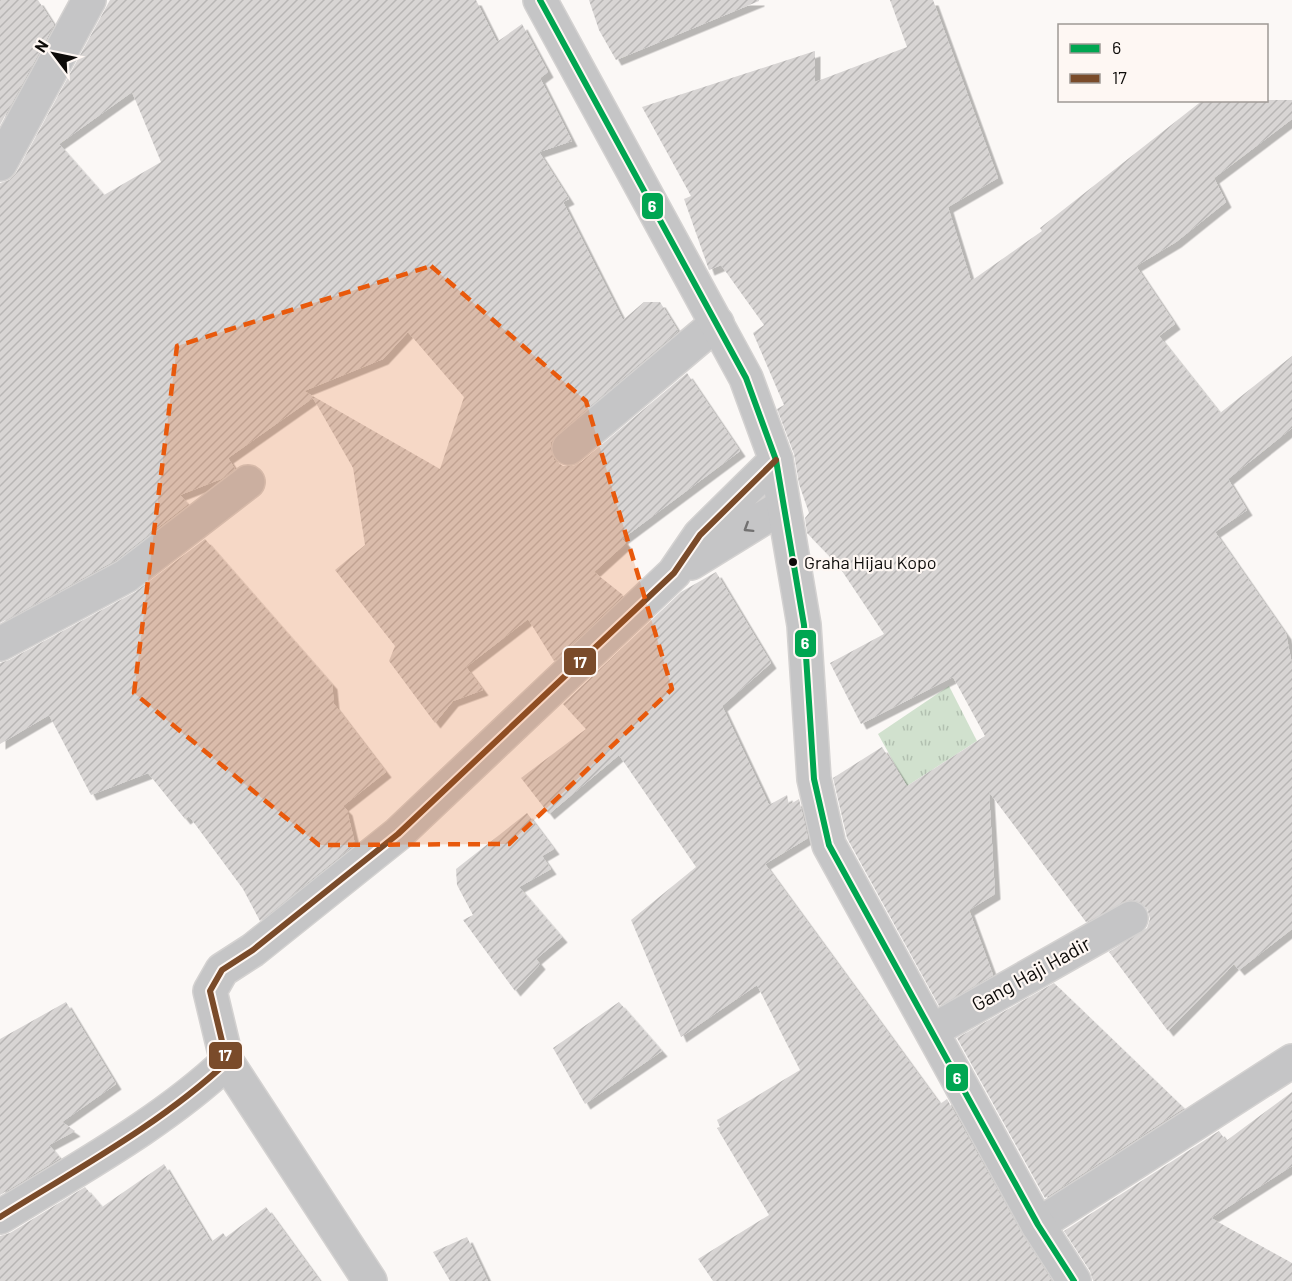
<svg xmlns="http://www.w3.org/2000/svg" width="1292" height="1281" viewBox="0 0 1292 1281" font-family="Barlow,sans-serif">
	<style>
		.grass { fill: url(#grass-tufts) }
		.building { fill: url(#building-hatch); fill-rule: evenodd; filter: url(#shadow) }
		.lines { fill: none; stroke-linecap: round; stroke-linejoin: round }
		.minor-casing { stroke: #d4d2d1; stroke-width: 36 }
		.tertiary-casing { stroke: #d4d2d1; stroke-width: 36 }
		.minor { stroke: #c5c5c6; stroke-width: 33 }
		.tertiary { stroke: #c5c5c6; stroke-width: 33 }
		.bus-1-casing { stroke: #fef7f3; stroke-width: 10 }
		.bus-2-casing { stroke: #fef7f3; stroke-width: 10 }
		.bus-1 { stroke: #00a651; stroke-width: 6 }
		.bus-2 { stroke: #7a4b2a; stroke-width: 6 }
		.oneway { stroke: #727171 }
		.marked { fill: #e8590c; fill-opacity: 0.2; stroke: #e8590c; stroke-width: 4.5; stroke-dasharray: 12 8; stroke-linejoin: round }
		.bus-dot { fill: #0d0b09; stroke: #fef7f3; stroke-width: 2 }
		.labels { text-anchor: middle; stroke-width: 4.5; stroke-linejoin: round; paint-order: stroke }
		.bus-label { font-size: 18px; fill: #0d0b09; stroke: #fef7f3; text-anchor: start }
		.street-label { font-size: 20px; fill: #0d0b09; stroke: #fef7f3 }
		.line-badge { stroke: #fef7f3; stroke-width: 2 }
		.badge-label { font-size: 16px; text-anchor: middle; font-weight: bold; fill: #fff }
	</style>
	<defs>
		<pattern id="grass-tufts" width="24" height="20" patternUnits="userSpaceOnUse" patternTransform="scale(1.5)"><rect width="24" height="20" fill="#d1e1ce"/><path d="M3 7l-1-3M5 7V3M7 7l1-3M15 17l-1-3M17 17v-4M19 17l1-3" fill="none" stroke="#b2c0b0"/></pattern>
		<pattern id="building-hatch" width="6" height="6" patternUnits="userSpaceOnUse" patternTransform="scale(1.5)"><rect width="6" height="6" fill="#d8d5d4"/><path d="M-1 1l2-2M0 6l6-6M5 7l2-2" fill="none" stroke="#b8b6b5"/></pattern>
		<filter id="shadow"><feDropShadow dx="5.5" dy="5.5" stdDeviation="0" flood-color="#0004"/></filter>
	</defs>
	<rect width="100%" height="100%" fill="#fbf8f6"/>
	<path class="grass" d="M 949,686 L 977,741 L 907,786 L 878,734 Z"/>
	<path class="building" d="M 0,0 L 38,0 L 54,25 L 0,125 Z
		M 110,0 L 476,0 L 497,42 L 522,24 L 548,72 L 540,78 L 572,141 L 539,152 L 569,199 L 563,202 L 623,320 L 644,302 L 660,302 L 678,331 L 557,434 L 551,442 L 551,451 L 554,460 L 563,466 L 573,466 L 581,462 L 687,373 L 740,451 L 622,539 L 626,543 L 594,572 L 623,595 L 554,661 L 528,619 L 466,667 L 483,690 L 453,701 L 435,723 L 389,661 L 395,646 L 335,570 L 365,545 L 353,468 L 313,398 L 228,458 L 235,469 L 221,479 L 180,495 L 188,504 L 116,560 L 0,623 L 0,183 L 9,180 L 16,173 ZM 132,92 L 161,162 L 104,195 L 59,144 ZM 408,332 L 464,397 L 440,469 L 304,391 L 383,359 Z
		M 589,0 L 759,0 L 759,1 L 616,60 L 599,30 Z
		M 890,0 L 933,0 L 998,178 L 948,207 L 971,281 L 1042,231 L 1040,228 L 1203,100 L 1292,100 L 1292,119 L 1214,178 L 1226,202 L 1176,242 L 1136,266 L 1175,324 L 1159,336 L 1220,413 L 1292,356 L 1292,428 L 1228,479 L 1247,510 L 1215,532 L 1286,634 L 1292,664 L 1292,929 L 1239,970 L 1234,964 L 1168,1031 L 1109,952 L 1147,928 L 1150,919 L 1147,908 L 1140,902 L 1131,899 L 1086,922 L 989,792 L 995,894 L 969,910 L 993,975 L 939,1006 L 847,838 L 833,778 L 882,747 L 907,786 L 985,736 L 953,677 L 861,724 L 830,663 L 884,634 L 838,565 L 807,533 L 805,518 L 809,513 L 799,484 L 794,454 L 777,409 L 784,405 L 753,333 L 764,325 L 721,265 L 709,270 L 684,199 L 691,196 L 642,107 L 815,51 L 815,82 L 907,47 Z
		M 205,539 L 332,684 L 334,704 L 386,772 L 343,806 L 347,810 L 355,844 L 260,921 L 243,889 L 189,816 L 185,819 L 148,773 L 91,795 L 49,715 L 0,744 L 0,663 L 9,660 L 135,592 Z
		M 716,572 L 771,663 L 722,706 L 769,805 L 787,795 L 789,805 L 799,799 L 808,838 L 765,864 L 940,1104 L 947,1099 L 1022,1234 L 1052,1281 L 713,1281 L 698,1259 L 769,1215 L 717,1128 L 720,1127 L 717,1120 L 800,1070 L 757,985 L 681,1037 L 631,920 L 696,867 L 619,755 L 549,814 L 521,778 L 586,729 L 563,704 L 681,592 Z
		M 527,813 L 554,849 L 542,856 L 551,869 L 519,887 L 562,937 L 536,959 L 540,964 L 515,991 L 463,920 L 473,915 L 457,885 L 456,869 Z
		M 1054,983 L 1184,1108 L 1045,1198 L 957,1038 Z
		M 66,1002 L 116,1084 L 62,1122 L 75,1131 L 49,1145 L 60,1158 L 0,1195 L 0,1039 Z
		M 619,1002 L 662,1051 L 585,1104 L 553,1048 Z
		M 1292,1092 L 1292,1166 L 1211,1218 L 1292,1263 L 1292,1281 L 1093,1281 L 1090,1271 L 1064,1231 L 1219,1131 L 1226,1141 Z
		M 164,1164 L 211,1242 L 223,1233 L 226,1237 L 266,1207 L 320,1281 L 0,1281 L 0,1236 L 10,1233 L 85,1187 L 102,1207 Z
		M 467,1237 L 488,1281 L 450,1281 L 433,1252 Z"/>
	<g class="lines">
		<defs>
			<path id="minor" d="M 0,164 L 89,0
				M 569,448 L 717,323
				M 691,563 L 783,506
				M 0,644 L 126,576 L 248,482
				M 932,1031 L 1131,918
				M 227,1062 L 370,1281
				M 0,1217 C 77,1169 161,1124 227,1062 L 210,991 L 222,970 L 253,950 L 398,834 L 674,573 L 700,535 L 776,460
				M 1038,1225 L 1292,1061"/>
			<path id="tertiary" d="M 540,0 L 746,378 L 776,460 L 804,625 L 814,779 L 829,845 L 1038,1225 L 1074,1281"/>
		</defs>
		<use href="#minor" class="minor-casing"/>
		<use href="#tertiary" class="tertiary-casing"/>
		<use href="#minor" class="minor"/>
		<use href="#tertiary" class="tertiary"/>
		<defs>
			<path id="bus-1" d="M 540,0 L 746,378 L 776,460 L 804,625 L 814,779 L 829,845 L 1038,1225 L 1074,1281"/>
			<path id="bus-2" d="M 0,1217 C 77,1169 161,1124 227,1062 L 210,991 L 222,970 L 253,950 L 398,834 L 674,573 L 700,535 L 776,460"/>
		</defs>
		<use href="#bus-1" class="bus-1-casing"/>
		<use href="#bus-2" class="bus-2-casing"/>
		<use href="#bus-1" class="bus-1"/>
		<use href="#bus-2" class="bus-2"/>
	</g>
	<defs><path id="oneway-chevron" d="M-2-3.5L2.5 0L-2 3.5" fill="none" stroke-width="1.6" stroke-linecap="round" stroke-linejoin="round" transform="scale(1.5)"/></defs>
	<use class="oneway" href="#oneway-chevron" transform="translate(748 528) rotate(148)"/>
	<path class="marked" d="M 431,266 L 586,401 L 672,689 L 509,844 L 319,845 L 134,693 L 177,346 Z"/>
	<circle class="bus-dot" cx="793" cy="562" r="5"/>
	<g class="labels">
		<g class="bus-label">
			<text x="804" y="569">Graha Hijau Kopo</text>
		</g>
		<g class="street-label">
			<text transform="translate(1031 974) rotate(-29)" y="7">Gang Haji Hadir</text>
		</g>
	</g>
	<g class="line-badge">
		<rect x="641" y="192" width="23" height="28" rx="6" fill="#00a651"/>
		<rect x="794" y="629" width="23" height="29" rx="6" fill="#00a651"/>
		<rect x="563" y="647" width="34" height="29" rx="6" fill="#7a4b2a"/>
		<rect x="208" y="1041" width="35" height="29" rx="6" fill="#7a4b2a"/>
		<rect x="945" y="1063" width="24" height="29" rx="6" fill="#00a651"/>
	</g>
	<g class="badge-label">
		<text x="652" y="212">6</text>
		<text x="805" y="649">6</text>
		<text x="580" y="668">17</text>
		<text x="225" y="1061">17</text>
		<text x="957" y="1084">6</text>
	</g>
	<rect x="1058" y="24" width="210" height="78" fill="#fef7f3" stroke="#9e9995" stroke-width="1.5"/>
	<rect x="1070" y="44" width="30" height="9" fill="#00a651" stroke="#9e9995" stroke-width="1.5"/>
	<text x="1112" y="54" font-size="18" fill="#0d0b09">6</text>
	<rect x="1070" y="74" width="30" height="9" fill="#7a4b2a" stroke="#9e9995" stroke-width="1.5"/>
	<text x="1112" y="84" font-size="18" fill="#0d0b09">17</text>
	<g transform="translate(54 54) rotate(302)" stroke="#fef7f3" stroke-width="4.5" paint-order="stroke">
	<path d="M0-4.5L10 22L0 15L-10 22Z" fill="#0d0b09"/>
	<text y="-9" font-size="16" font-weight="bold" text-anchor="middle" fill="#0d0b09">N</text>
	</g>
</svg>
